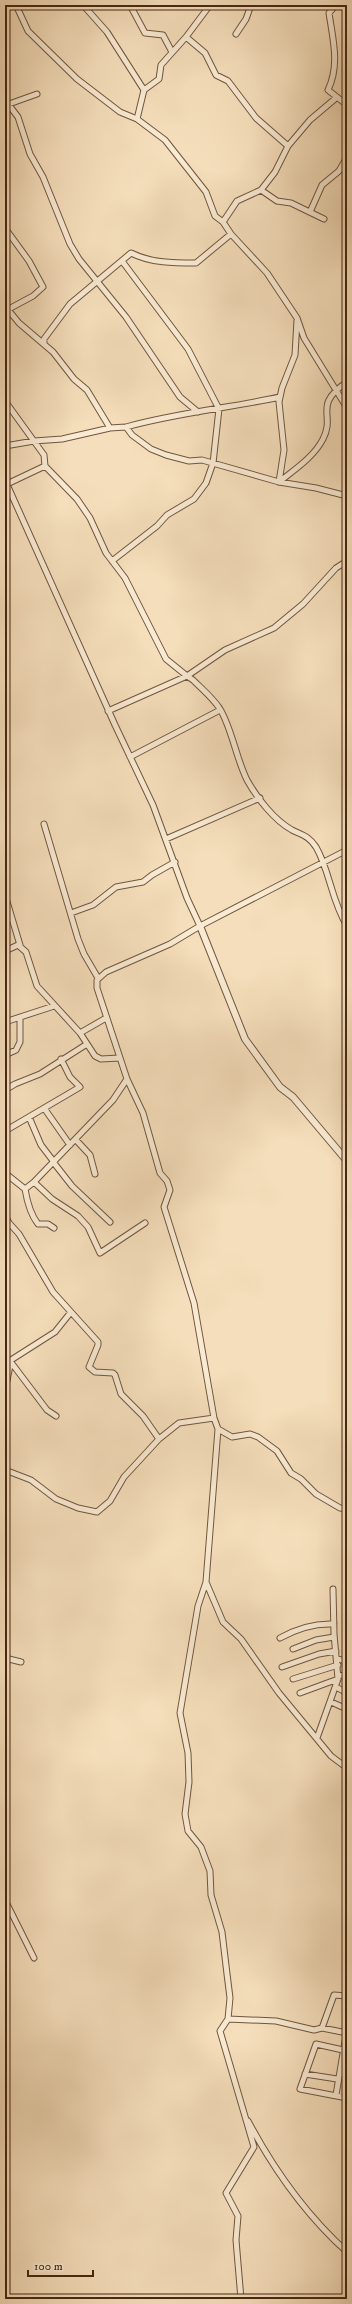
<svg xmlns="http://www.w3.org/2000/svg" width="352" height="2304" viewBox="0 0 352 2304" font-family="'IM FELL DW Pica',serif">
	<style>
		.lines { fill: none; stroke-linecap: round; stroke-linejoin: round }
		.minor-casing { stroke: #72553d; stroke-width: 7 }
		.tertiary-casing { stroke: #72553d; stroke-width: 8 }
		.minor { stroke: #f8ead3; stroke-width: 5 }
		.tertiary { stroke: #f8ead3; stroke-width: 6 }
	</style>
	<rect width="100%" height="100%" fill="#f5debb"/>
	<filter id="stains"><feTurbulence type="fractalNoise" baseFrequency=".005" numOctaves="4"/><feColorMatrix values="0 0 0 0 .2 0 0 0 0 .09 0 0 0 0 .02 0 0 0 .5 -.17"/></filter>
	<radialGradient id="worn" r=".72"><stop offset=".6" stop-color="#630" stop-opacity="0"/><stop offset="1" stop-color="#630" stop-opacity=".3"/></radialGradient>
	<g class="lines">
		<defs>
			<path id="minor" d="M 16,5 L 28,31 L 77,79 L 120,112 L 137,119 L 165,140 L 206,192 L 215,216 L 223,222 L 237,201 L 261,190
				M 83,5 L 107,32 L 144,90
				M 130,5 L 145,33 L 163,35 L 172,52
				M 336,5 L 329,13 C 333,40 340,65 328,90 L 347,105
				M 236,34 L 246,19 L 251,5
				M 186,37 L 205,53 L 216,75 L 228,81 L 256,118 L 288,146 L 310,120 L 336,98
				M 5,100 L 18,117 L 30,154 L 43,177 L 70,244 L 79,259 L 126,317 L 180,397 L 198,412
				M 9,104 L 37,94
				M 137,119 L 144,90 L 159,79 L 161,65 L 186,37 L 210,5
				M 288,146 L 275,172 L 261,190 L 277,201 L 291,203 L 324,219
				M 310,212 L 322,185 L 339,171 L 347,157
				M 5,228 L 29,261 L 43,287 L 33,296 L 5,311
				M 231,234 L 267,273 L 297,318 L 304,338 L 347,408
				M 5,306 L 19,323 L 53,352 L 74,379 L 87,390 L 110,428 L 126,427 L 132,435 L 151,449 L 166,455 L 189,461 L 202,460 L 279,482 L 316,488 L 347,496
				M 44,343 L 44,339 L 70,304 L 131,253 C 151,263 174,263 196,263 L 231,234 L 223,222
				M 5,401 L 44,455 L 45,466
				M 126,427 C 176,413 229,408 280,397
				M 5,446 L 34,441 L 62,439 L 110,428
				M 5,480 L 115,725 L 153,805 L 187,898 L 200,926 L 170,944 L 106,972 L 97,980 L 97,988 L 127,1079 L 143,1113 L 160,1173 L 167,1181 L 170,1190 L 164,1207 L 194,1303 L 214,1418 L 218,1429 L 232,1437 L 250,1434 L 258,1437 L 277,1451 L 291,1473 L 301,1479 L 316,1494 L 340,1508 L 347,1509
				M 279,482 L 284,450 L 279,402 L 282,388 L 295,355 L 297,320
				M 279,482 C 294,470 314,457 323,439 C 336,414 312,406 347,382
				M 7,484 L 45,466 L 77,499 L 90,518 L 106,553 L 125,578 L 166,659 L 187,676 L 225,650 L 274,628 L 303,604 L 336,568 L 347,561
				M 112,561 L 157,526 L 167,515 L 194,499 L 206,483 L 213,463 L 219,409 L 188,349 L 122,261
				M 108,711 L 187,676 L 193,680 C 202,689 213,698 220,709 C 232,729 236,758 247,780 C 257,798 274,820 292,830 C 302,835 309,836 316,847 C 330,871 331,900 347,926
				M 130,757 L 220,710
				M 44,824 L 78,939 L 84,954 L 98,978
				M 166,839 L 260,798
				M 5,895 L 20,945
				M 71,913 L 93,905 L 116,887 L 143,882 L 152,875 L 175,862
				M 200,926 L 347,850
				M 5,951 L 18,945 L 26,952 L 37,986 L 80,1033 L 95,1056 L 101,1059 L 120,1058
				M 5,1022 L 54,1006
				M 80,1033 L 106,1018
				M 5,1055 L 16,1050 L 20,1042 L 20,1018
				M 5,1090 L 15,1084 L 40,1074 L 87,1044
				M 44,1108 L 70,1145
				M 29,1117 L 41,1145 L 54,1162
				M 5,1131 L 80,1087 L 70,1077 L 61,1059
				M 76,1140 L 90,1155 L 95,1174
				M 54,1163 L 72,1186 L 110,1222
				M 5,1173 L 25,1189 L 34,1182 L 113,1100 L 127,1079
				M 34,1182 L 52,1199 L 78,1216 L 88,1227 L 100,1253 L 145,1223
				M 25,1189 C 27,1201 30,1214 38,1224 L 48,1224 L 54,1228
				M 5,1215 L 9,1223 L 19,1234 L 53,1292 L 98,1342 L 98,1345 L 89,1367 L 95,1372 L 113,1373 L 115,1375 L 121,1394 L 143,1416 L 159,1439 L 179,1423 L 214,1418
				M 346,1308 L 347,1308
				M 10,1361 L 47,1410 L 56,1416
				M 5,1391 L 11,1360 L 55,1332 L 71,1312
				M 218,1429 L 206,1582 L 223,1622 L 241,1639 L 279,1693 L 331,1756 L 347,1768
				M 5,1470 L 31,1480 L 56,1499 L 78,1508 L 97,1512 L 110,1501 L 124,1477 L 159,1439
				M 206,1582 L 198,1606 L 180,1713 L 188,1753 L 189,1782 L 185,1814 L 188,1831 L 201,1847 L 210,1871 L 211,1895 L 222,1932 L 227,1974 L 230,1998 L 228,2019 L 220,2031 L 254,2147 L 226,2193 L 238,2216 L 236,2240 L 241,2299
				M 280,1638 C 296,1629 315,1623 334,1624
				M 293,1649 L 316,1640 L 334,1637
				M 5,1658 L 21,1662
				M 337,1659 L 347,1661
				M 282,1667 L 319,1654 L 336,1651
				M 338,1674 L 347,1677
				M 293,1679 L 338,1665
				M 336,1687 L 347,1693
				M 300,1693 L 338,1679
				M 331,1702 L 347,1709
				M 317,1738 L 338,1679 L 334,1634 L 333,1589
				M 5,1900 L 34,1958
				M 228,2019 L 276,2021 L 314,2030 L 322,2028 L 347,2033
				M 322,2028 L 334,1995 L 347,1996
				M 343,2050 L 316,2044 L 300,2089 L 347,2098
				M 305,2074 L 337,2079
				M 336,2095 L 347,2030
				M 248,2121 C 274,2170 306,2215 347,2252"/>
			<path id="tertiary" d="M 200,926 L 245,1039 L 280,1087 L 293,1097 L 347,1161"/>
		</defs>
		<use href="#minor" class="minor-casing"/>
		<use href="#tertiary" class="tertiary-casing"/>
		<use href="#minor" class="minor"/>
		<use href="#tertiary" class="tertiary"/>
	</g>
	<rect width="352" height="2304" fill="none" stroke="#f5debb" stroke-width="20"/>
	<rect x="6" y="6" width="340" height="2292" fill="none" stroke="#472713" stroke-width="2"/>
	<rect x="10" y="10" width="332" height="2284" fill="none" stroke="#472713"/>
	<path d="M28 2270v6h65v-6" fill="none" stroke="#472713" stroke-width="2"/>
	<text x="34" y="2270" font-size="12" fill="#472713" stroke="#f8ead3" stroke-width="3" paint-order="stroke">100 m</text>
	<rect width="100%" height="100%" filter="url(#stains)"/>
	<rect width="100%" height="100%" fill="url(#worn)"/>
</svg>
